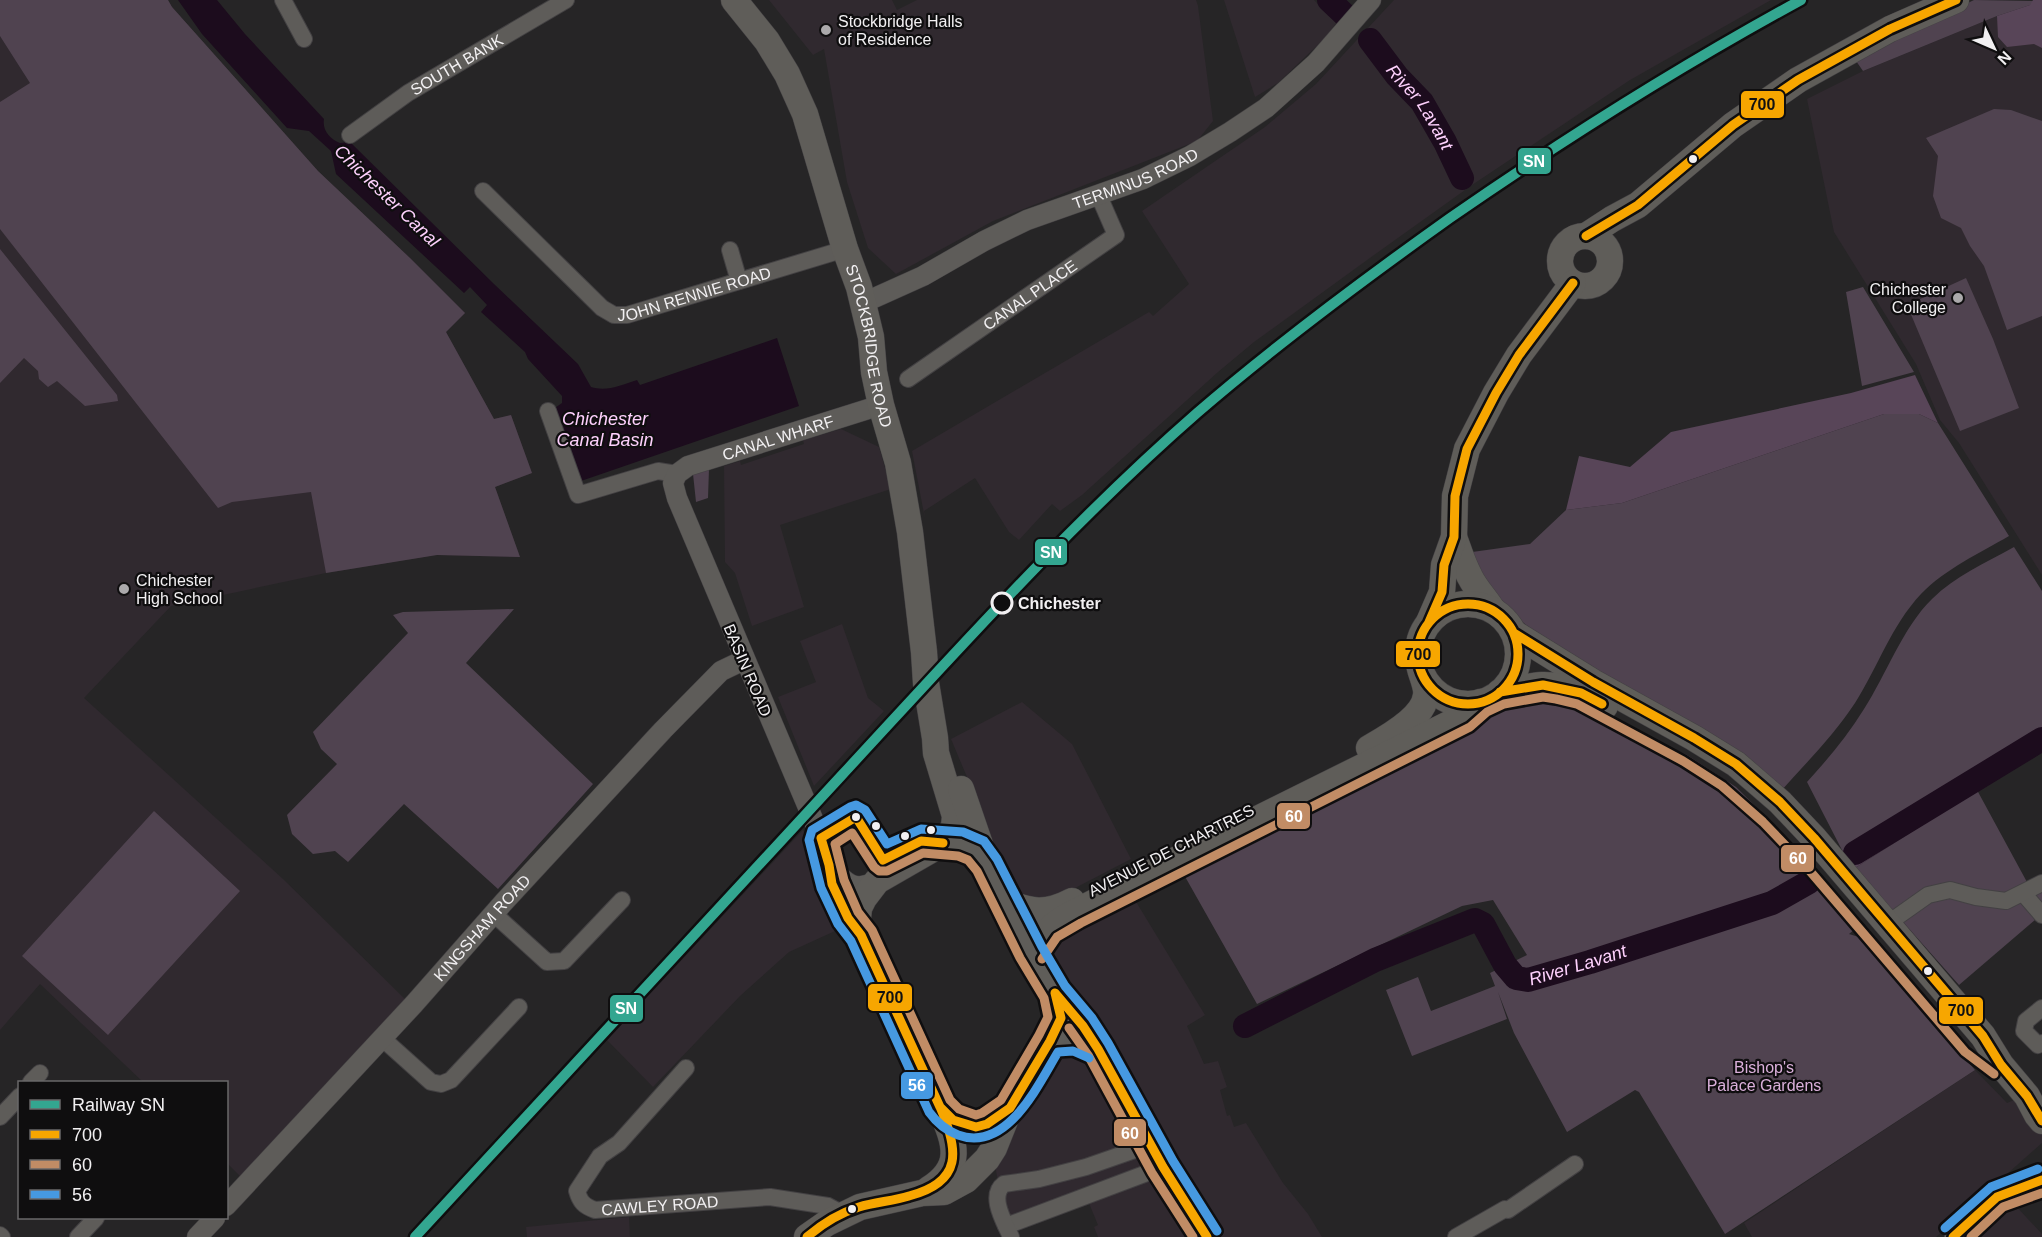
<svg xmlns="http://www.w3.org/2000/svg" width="2042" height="1237" viewBox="0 0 2042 1237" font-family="Helvetica,sans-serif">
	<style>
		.built { fill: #30292f }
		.green { fill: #504350 }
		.forest { fill: #584558 }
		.water { fill: #1c0c1d }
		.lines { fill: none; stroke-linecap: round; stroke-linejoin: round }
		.stream { stroke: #1c0c1d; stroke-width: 4 }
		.river { stroke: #1c0c1d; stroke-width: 24 }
		.minor-casing { stroke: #434143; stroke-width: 18 }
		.tertiary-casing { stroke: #434143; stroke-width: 21 }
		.primary-casing { stroke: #434143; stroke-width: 27 }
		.minor { stroke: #5e5c59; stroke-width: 16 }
		.tertiary { stroke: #5e5c59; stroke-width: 20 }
		.primary { stroke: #5f5d59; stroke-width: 26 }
		.bus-1-casing { stroke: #0f0e0f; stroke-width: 14 }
		.bus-2-casing { stroke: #0f0e0f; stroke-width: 14 }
		.bus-3-casing { stroke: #0f0e0f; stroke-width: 14 }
		.bus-1 { stroke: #f7a600; stroke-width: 9 }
		.bus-2 { stroke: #c18c65; stroke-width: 9 }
		.bus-3 { stroke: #4699e1; stroke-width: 9 }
		.rail-1-casing { stroke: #0f0e0f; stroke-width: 15 }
		.rail-1 { stroke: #33a690; stroke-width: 10 }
		.poi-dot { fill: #aba9ab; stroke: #0f0e0f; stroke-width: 2 }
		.bus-dot { fill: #f2f0f2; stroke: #0f0e0f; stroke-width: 2 }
		.stop-dot { fill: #0f0e0f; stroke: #f2f0f2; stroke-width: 3 }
		.labels { text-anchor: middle; stroke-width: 4.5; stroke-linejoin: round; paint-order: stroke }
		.poi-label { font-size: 16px; fill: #f2f0f2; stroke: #0f0e0f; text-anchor: start }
		.street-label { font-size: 16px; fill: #f2f0f2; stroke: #0f0e0f }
		.stop-label { font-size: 16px; font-weight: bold; fill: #f2f0f2; stroke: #0f0e0f; text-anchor: start }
		.park-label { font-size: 16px; fill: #dbb0db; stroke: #0f0e0f }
		.water-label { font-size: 18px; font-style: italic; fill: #fed1fd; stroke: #0f0e0f }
		.line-badge { stroke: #0f0e0f; stroke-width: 2 }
		.badge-label { font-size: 16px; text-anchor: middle; font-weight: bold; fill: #fff }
		.pale-badge-label { font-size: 16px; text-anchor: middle; font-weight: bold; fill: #111 }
	</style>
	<rect width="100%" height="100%" fill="#262526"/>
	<path class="built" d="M 0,0 L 168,0 L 172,7 L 318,171 L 410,258 L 465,313 L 446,332 L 494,419 L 511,415 L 532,473 L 495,487 L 520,557 L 436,555 L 326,573 L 171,606 L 84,698 L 283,879 L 410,1004 L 244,1180 L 227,1163 L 226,1082 L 143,1082 L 40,984 L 0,1030 Z
		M 769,0 L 892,0 L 897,10 L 917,0 L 1196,0 L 1198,6 L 1213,121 L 1197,141 L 993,221 L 896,274 L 868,248 L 847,182 L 824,49 L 813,55 Z
		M 1224,0 L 1314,0 L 1336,23 L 1328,35 L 1278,83 L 1255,97 Z
		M 1394,0 L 1771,0 L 1630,80 L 1472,185 L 1374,255 L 1254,342 L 1218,372 L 1082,495 L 1060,511 L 1052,504 L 1019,540 L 1009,532 L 975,478 L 924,511 L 925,519 L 912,451 L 1149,312 L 1153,316 L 1189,284 L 1142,211 L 1265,127 L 1316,84 Z
		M 2042,1 L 2042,575 L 1959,443 L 1940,420 L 1916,364 L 1834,232 L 1807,99 L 1863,71 L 1997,16 Z
		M 841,429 L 879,447 L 891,489 L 780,525 L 804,607 L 752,626 L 735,573 L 725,562 L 724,466 L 740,461 L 741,465 L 804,444 L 803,440 Z
		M 842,624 L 868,698 L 884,711 L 814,786 L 778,697 L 816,682 L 800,641 Z
		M 1022,702 L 1072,744 L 1131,859 L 1050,901 L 1019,896 L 1008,883 L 997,862 L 980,808 L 951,739 Z
		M 803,830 L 846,926 L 789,952 L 740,996 L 653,1087 L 607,1040 Z
		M 1127,887 L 1205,1015 L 1187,1026 L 1204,1064 L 1218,1061 L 1227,1087 L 1220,1090 L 1227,1116 L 1230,1115 L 1234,1127 L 1246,1123 L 1283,1183 L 1308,1214 L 1322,1237 L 1098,1237 L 1094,1227 L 1098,1225 L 1086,1196 L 1006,1226 L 995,1165 L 1010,1108 L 1068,1037 L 1087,1024 L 1045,955 L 1039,938 Z
		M 1975,1070 L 2007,1103 L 2014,1100 L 2042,1132 L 2042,1143 L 1936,1237 L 1752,1237 L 1744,1223 Z
		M 2013,1203 L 2042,1234 L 2042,1237 L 1980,1237 Z
		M 629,1217 L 630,1237 L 527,1237 L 526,1227 Z"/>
	<path class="green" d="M 0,0 L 168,0 L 172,7 L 318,171 L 410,258 L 465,313 L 446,332 L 494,419 L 511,415 L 532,473 L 495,487 L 520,557 L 437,555 L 326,573 L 311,492 L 232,502 L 218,508 L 0,229 L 0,102 L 30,83 L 0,36 Z
		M 1974,0 L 2042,1 L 1997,16 L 1863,71 L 1854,58 Z
		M 1994,109 L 2011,110 L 2042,121 L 2042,316 L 2007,330 L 1984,266 L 1970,246 L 1961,228 L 1941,218 L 1933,196 L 1938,156 L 1926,138 Z
		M 0,249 L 117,395 L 118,401 L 85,406 L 57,381 L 48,387 L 39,379 L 38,371 L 24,358 L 0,383 Z
		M 1966,278 L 1993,339 L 2019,408 L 1960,431 L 1907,305 Z
		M 1863,287 L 1914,372 L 1862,386 L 1846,292 Z
		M 1884,414 L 1919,414 L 1938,423 L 2009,536 C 1980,553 1945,569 1921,594 C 1891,626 1878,667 1855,703 C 1834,735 1806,763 1781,791 L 1534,631 L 1499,604 L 1465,553 L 1530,544 L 1566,510 L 1622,503 Z
		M 709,469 L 708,498 L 696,502 L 693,474 Z
		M 2014,547 L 2042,591 L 2042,730 L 1903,817 L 1843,852 L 1807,782 C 1828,759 1848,735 1864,709 C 1886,675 1903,627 1932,599 C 1955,576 1985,563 2014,547 Z
		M 514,609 L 466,663 L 593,784 L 498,889 L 404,804 L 348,862 L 335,851 L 313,854 L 292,834 L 287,815 L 337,764 L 321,749 L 313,732 L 408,633 L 393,615 L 403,612 Z
		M 1553,696 L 1598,713 L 1687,755 L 1736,787 L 1756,807 L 1761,823 L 1855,929 L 1849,934 L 1862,938 L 1975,1070 L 1725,1234 L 1639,1092 L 1635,1090 L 1567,1132 L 1514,1033 L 1498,992 L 1507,1019 L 1412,1056 L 1386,990 L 1418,977 L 1431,1011 L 1495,986 L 1490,973 L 1527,955 L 1493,900 L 1462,906 L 1257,1004 L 1183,873 L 1181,861 L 1466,722 C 1495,710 1522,699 1553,696 Z
		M 1977,790 L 2034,895 L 2042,891 L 2042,914 L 1959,985 L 1855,868 Z
		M 154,811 L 240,891 L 108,1035 L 22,956 Z"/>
	<path class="forest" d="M 2033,0 L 2042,0 L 2042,48 L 2034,44 L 2007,47 L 1998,37 L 1997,16 L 2030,5 Z
		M 1915,375 L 1938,423 L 1919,414 L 1884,414 L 1622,503 L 1566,510 L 1579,456 L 1630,467 L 1671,432 L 1851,393 Z
		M 2042,730 L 2042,752 L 1977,790 L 1855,868 L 1843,852 L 1903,817 Z"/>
	<path class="water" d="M 178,0 L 217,0 L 245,34 L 324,119 C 322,130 330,139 340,143 L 350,142 L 494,284 L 578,364 L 591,387 C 607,392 621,385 637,380 L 640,385 L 777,338 L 799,406 L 581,481 L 552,410 L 562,403 L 562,396 L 528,359 L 525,352 L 481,312 L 487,305 L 470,287 L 464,293 L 336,174 L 331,151 L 309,131 L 287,128 L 202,34 Z"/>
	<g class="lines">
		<path class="stream" d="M 1244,1022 L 1245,1026"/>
		<g class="river">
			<path d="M 1329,0 L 1346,16"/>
			<path id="s1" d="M 1370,40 L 1397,76 L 1422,102 L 1445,142 L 1462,178"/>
			<path d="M 1855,853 L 2042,739"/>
			<path id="s2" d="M 1245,1026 L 1375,960 L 1475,920 L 1483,924 L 1505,965 L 1516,978 L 1528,980 L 1590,962 L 1772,903 L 1809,882"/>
		</g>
		<defs>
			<g id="minor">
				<path d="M 283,0 L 304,39"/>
				<path id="s3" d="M 350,135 L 408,93 L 566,0"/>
				<path id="s4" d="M 483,191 L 602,308 L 614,315 L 627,315 L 845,249"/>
				<path d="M 730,250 L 739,281"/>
				<path id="s5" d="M 908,379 L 1116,235 L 1099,196"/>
				<path d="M 548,411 L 578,495 L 658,471 L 677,474"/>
				<path d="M 2023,893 L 2042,915"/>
				<path d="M 494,914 L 547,962 L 564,961 L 622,900"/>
				<path d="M 1887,924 L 1928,895 L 1950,890 L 1976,897 L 2006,901 L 2042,883"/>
				<path d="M 1060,998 C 1104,1051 1130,1107 1163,1167 C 1177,1191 1193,1214 1207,1237"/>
				<path d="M 2042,1008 L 2026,1021 L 2024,1031 L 2038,1045 L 2042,1043"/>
				<path d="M 383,1039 L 431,1082 L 441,1084 L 451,1080 L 519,1007"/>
				<path d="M 1050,1041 C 1072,1037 1078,1037 1097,1049"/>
				<path id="s6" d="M 686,1068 L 619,1143 L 600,1156 L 577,1191 C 580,1202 584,1206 595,1210 L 770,1197 L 828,1206 L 843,1214"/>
				<path d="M 31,1082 L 40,1073"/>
				<path d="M 0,1117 L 20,1096"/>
				<path d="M 1006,1226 L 1163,1167"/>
				<path d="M 0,1235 L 2,1237"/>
				<path d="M 78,1237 L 96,1218"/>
				<path d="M 1011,1237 C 1005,1223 988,1196 1004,1184 L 1039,1179 L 1086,1167 L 1152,1144"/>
				<path d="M 1456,1237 L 1505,1209 L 1508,1210 L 1575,1164"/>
				<path d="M 1953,1237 L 1997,1197 L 2042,1180"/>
			</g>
			<g id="tertiary">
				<path id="s7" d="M 863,303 L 923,276 L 984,241 L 1027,220 L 1143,179 L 1190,156 L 1230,132 L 1266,108 L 1316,63 L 1371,0"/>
				<path d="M 829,865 C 846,883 853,893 877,881"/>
				<path id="s8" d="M 861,935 L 848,918 L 832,884 L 829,865 L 821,838 L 677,498 L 673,483 L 677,474 L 688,466 L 881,405"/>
				<path id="s9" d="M 226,1206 L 414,1004 L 503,903 L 663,730 L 721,671 L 744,660"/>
				<path d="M 197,1237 L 215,1218"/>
			</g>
			<g id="primary">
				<path id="s10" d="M 734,0 L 767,41 L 787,74 L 805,114 L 845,249 L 859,287 L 871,337 L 874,372 L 881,405 L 898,463 L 910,532 L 924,652 L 926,683 L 935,738 L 936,753 L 955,816 L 954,827 L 943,843"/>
				<path d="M 1586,236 L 1612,219 L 1638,205 L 1733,125 L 1798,80 L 1890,29 L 1956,0"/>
				<circle cx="1585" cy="261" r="25"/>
				<path d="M 1454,537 C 1459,551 1463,564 1470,577 C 1476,589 1485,598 1492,609"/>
				<circle cx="1468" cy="654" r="50"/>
				<path d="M 1429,622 L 1442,592 L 1444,565 L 1454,537 L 1455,496 L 1467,449 L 1496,393 L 1519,355 L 1573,283"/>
				<path d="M 1514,633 L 1593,682 L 1694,738 L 1736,764 L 1780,802 L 1814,838 L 1983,1036 L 2001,1065 L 2027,1096 L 2037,1115 L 2042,1121"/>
				<path d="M 1500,692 C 1513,690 1528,686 1542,685 C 1565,684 1586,696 1605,706"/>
				<path d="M 1369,748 C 1387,738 1424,718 1426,695 C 1427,688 1423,679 1421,672"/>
				<path d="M 961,789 L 986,862"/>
				<path d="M 1004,902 C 1032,912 1045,915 1072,901"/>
				<path d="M 1031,953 C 1039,937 1049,928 1064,918 L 1193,851 L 1465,716 L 1480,702"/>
				<path d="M 929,1189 C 966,1166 954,1141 940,1107"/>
				<path d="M 807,1237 L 827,1223 L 860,1207 L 922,1193 L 944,1192 L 966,1180 L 987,1159 L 994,1148 L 1010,1108 L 1050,1041 L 1061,1018 L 1055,993 L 1031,953 L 987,865 L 976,850 L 970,846 L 943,843 L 877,881 L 864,898 L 859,908 L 858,918 L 861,935 L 940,1107 C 967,1135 981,1130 1010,1108"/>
			</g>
		</defs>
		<use href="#minor" class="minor-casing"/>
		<use href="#tertiary" class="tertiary-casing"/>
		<use href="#primary" class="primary-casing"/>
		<use href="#minor" class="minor"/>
		<use href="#tertiary" class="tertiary"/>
		<use href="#primary" class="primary"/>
		<defs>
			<path id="bus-1" d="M 1586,236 L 1638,205 L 1733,125 L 1798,80 L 1890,29 L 1956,0
				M1418 654a50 50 0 1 1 100 0a50 50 0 1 1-100 0Z
				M 1429,622 L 1442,592 L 1444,565 L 1454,537 L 1455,496 L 1467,449 L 1496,393 L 1519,355 L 1573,283
				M 1514,633 L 1593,682 L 1694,738 L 1736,764 L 1780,802 L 1814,838 L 1983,1036 L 2001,1065 L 2027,1096 L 2042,1121
				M 1500,692 L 1543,685 L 1581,693 L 1602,704
				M 943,843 L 921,841 L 883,860 L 856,817 L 821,838 L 829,865 L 832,884 L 848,918 L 861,935 L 940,1107 L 953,1120 L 976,1127 L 987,1124 L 1010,1108 L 1050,1041 L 1061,1018 L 1055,993
				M 1055,993 L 1083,1026 L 1098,1049 L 1163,1167 L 1207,1237
				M 807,1237 C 822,1224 840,1213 859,1207 C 875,1202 893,1201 909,1196 C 963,1182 959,1150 940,1107
				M 1953,1237 L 1997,1197 L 2042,1180"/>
			<path id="bus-2" d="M 852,833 L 874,867 L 879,871 L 887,871 L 923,853 L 958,856 L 968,860 L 977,871 L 1020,958 L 1044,998 L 1048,1017 L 1039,1035 L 1001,1100 L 982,1113 L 976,1115 L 959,1109 L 950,1100 L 872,930 L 858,912 L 844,880 L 835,844 Z
				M 1042,959 L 1057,937 L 1081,923 L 1470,727 L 1487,712 L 1504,704 L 1543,697 L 1556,699 L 1577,704 L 1683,761 L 1722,786 L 1763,822 L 1809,870 L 1965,1052 L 1994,1074
				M 1069,1028 L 1088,1055 L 1152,1173 L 1193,1237
				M 1971,1237 L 2003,1207 L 2042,1193"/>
			<path id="bus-3" d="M 1108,1043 L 1173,1161 L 1217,1231
				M 1089,1058 L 1073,1051 L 1058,1052 C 1038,1085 1007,1153 958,1135 C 945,1130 937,1123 929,1112 L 851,941 L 838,924 L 821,888 L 809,840 L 812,830 L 850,807 L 856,805 L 865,810 L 887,844 L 921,829 L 963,832 L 984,841 L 997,859 L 1042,947 L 1065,986 L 1092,1018 L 1108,1043
				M 1945,1228 L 1991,1187 L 2038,1169"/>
		</defs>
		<use href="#bus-1" class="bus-1-casing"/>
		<use href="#bus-2" class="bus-2-casing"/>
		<use href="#bus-3" class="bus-3-casing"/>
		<use href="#bus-1" class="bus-1"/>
		<use href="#bus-2" class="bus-2"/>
		<use href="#bus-3" class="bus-3"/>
		<defs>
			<path id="rail-1" d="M 415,1237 C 557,1083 700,929 842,775 C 957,651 1070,524 1197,413 C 1278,343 1363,280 1450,218 C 1564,139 1680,66 1801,0"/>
		</defs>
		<use href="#rail-1" class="rail-1-casing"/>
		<use href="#rail-1" class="rail-1"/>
	</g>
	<g class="poi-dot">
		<circle cx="826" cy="30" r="6"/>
		<circle cx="1958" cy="298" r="6"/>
		<circle cx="124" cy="589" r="6"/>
	</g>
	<g class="bus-dot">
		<circle cx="1693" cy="159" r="5"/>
		<circle cx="856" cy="817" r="5"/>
		<circle cx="876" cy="826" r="5"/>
		<circle cx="931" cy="830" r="5"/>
		<circle cx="905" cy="836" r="5"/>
		<circle cx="1928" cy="971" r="5"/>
		<circle cx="852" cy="1209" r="5"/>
	</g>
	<circle class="stop-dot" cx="1002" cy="603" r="10"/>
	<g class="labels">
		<g class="poi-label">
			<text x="838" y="27">Stockbridge Halls<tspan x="838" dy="18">of Residence</tspan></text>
			<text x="1946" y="295" text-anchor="end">Chichester<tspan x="1946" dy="18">College</tspan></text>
			<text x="136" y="586">Chichester<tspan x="136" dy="18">High School</tspan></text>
		</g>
		<g class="street-label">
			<text dy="6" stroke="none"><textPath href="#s3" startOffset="128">SOUTH BANK</textPath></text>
			<text dy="6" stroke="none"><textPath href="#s7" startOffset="300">TERMINUS ROAD</textPath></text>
			<text dy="6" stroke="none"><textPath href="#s4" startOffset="264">JOHN RENNIE ROAD</textPath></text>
			<text dy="6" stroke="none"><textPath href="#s5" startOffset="148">CANAL PLACE</textPath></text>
			<text dy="6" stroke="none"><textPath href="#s10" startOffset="376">STOCKBRIDGE ROAD</textPath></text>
			<text dy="6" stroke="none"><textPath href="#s8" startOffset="609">CANAL WHARF</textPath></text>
			<text transform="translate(748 670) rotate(67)" y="6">BASIN ROAD</text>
			<text transform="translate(1171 850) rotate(-27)" y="6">AVENUE DE CHARTRES</text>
			<text dy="6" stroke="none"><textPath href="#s9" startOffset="378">KINGSHAM ROAD</textPath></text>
			<text dy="6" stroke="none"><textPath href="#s6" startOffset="258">CAWLEY ROAD</textPath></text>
		</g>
		<g class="stop-label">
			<text x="1018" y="609">Chichester</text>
		</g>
		<g class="park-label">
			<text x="1764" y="1073">Bishop's<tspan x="1764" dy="18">Palace Gardens</tspan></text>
		</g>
		<g class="water-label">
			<text dy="6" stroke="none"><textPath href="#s1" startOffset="84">River Lavant</textPath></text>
			<text transform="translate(387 196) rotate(44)" y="6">Chichester Canal</text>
			<text x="605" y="425">Chichester<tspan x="605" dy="21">Canal Basin</tspan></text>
			<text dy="6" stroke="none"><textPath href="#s2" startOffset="390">River Lavant</textPath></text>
		</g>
	</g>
	<g class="line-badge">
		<rect x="1740" y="90" width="45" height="29" rx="6" fill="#f7a600"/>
		<rect x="1517" y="147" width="35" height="28" rx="6" fill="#33a690"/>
		<rect x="1034" y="538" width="34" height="28" rx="6" fill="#33a690"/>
		<rect x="1395" y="640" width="46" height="28" rx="6" fill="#f7a600"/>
		<rect x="1276" y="802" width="35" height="28" rx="6" fill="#c18c65"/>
		<rect x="1780" y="844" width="35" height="29" rx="6" fill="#c18c65"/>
		<rect x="867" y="983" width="46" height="29" rx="6" fill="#f7a600"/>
		<rect x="609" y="994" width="35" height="29" rx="6" fill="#33a690"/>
		<rect x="1938" y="996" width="46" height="29" rx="6" fill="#f7a600"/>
		<rect x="900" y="1071" width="34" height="29" rx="6" fill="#4699e1"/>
		<rect x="1113" y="1118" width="34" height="29" rx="6" fill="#c18c65"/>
	</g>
	<g class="badge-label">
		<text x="1534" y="167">SN</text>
		<text x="1051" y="558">SN</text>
		<text x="1294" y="822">60</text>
		<text x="1798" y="864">60</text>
		<text x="626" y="1014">SN</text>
		<text x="917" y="1091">56</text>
		<text x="1130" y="1139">60</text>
	</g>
	<g class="pale-badge-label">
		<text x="1762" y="110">700</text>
		<text x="1418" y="660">700</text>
		<text x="890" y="1003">700</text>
		<text x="1961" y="1016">700</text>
	</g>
	<rect x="18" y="1081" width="210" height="138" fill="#0f0e0f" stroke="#6a686a" stroke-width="1.5"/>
	<rect x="30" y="1100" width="30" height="9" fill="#33a690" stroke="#6a686a" stroke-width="1.5"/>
	<text x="72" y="1111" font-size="18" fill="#f2f0f2">Railway SN</text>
	<rect x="30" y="1130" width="30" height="9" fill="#f7a600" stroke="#6a686a" stroke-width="1.5"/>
	<text x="72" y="1141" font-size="18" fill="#f2f0f2">700</text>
	<rect x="30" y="1160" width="30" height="9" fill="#c18c65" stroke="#6a686a" stroke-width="1.5"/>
	<text x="72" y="1171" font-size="18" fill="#f2f0f2">60</text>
	<rect x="30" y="1190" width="30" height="9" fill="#4699e1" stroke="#6a686a" stroke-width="1.5"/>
	<text x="72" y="1201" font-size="18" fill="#f2f0f2">56</text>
	<g transform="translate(1994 48) rotate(134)" stroke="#0f0e0f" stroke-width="4.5" paint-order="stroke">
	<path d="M0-4.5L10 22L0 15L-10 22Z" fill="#f2f0f2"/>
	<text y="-9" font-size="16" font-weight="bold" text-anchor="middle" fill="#f2f0f2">N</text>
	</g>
</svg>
